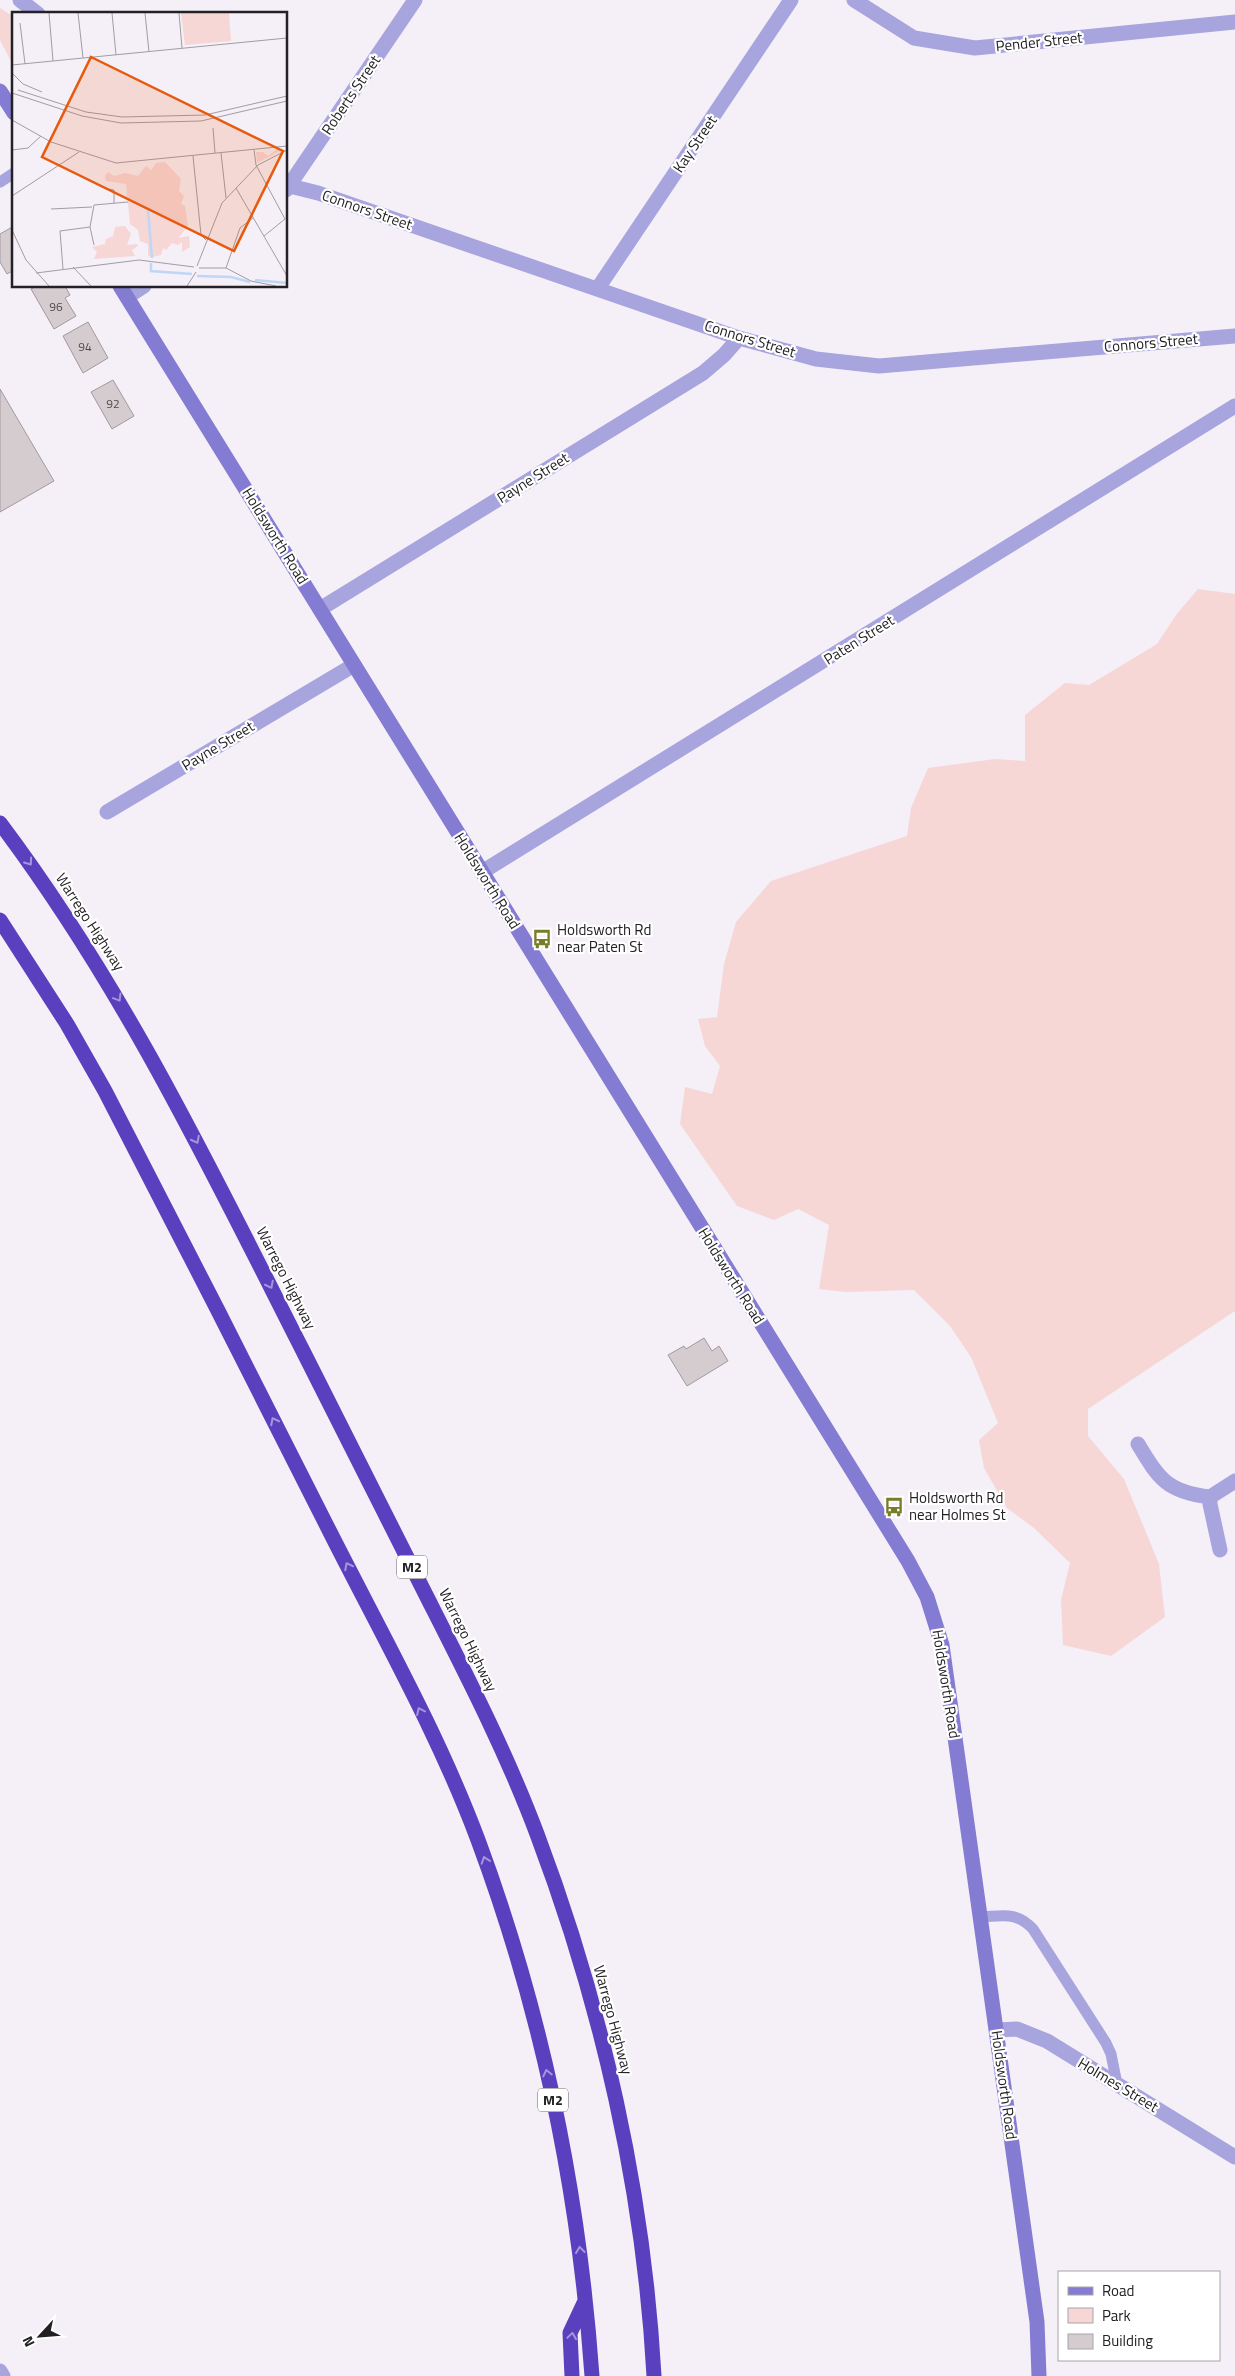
<svg xmlns="http://www.w3.org/2000/svg" width="1235" height="2376" viewBox="0 0 1235 2376" font-family="'Titillium Web',sans-serif">
	<style>
		.green { fill: #f6d7d6 }
		.building { fill: #d5ccd0; stroke: #a2999d }
		.lines { fill: none; stroke-linecap: round; stroke-linejoin: round }
		.lane { stroke: #a7a4de; stroke-width: 11 }
		.street { stroke: #a7a4de; stroke-width: 15 }
		.secondary { stroke: #847cd2; stroke-width: 15 }
		.highway { stroke: #5a40be; stroke-width: 15 }
		.oneway { stroke: #a496db }
		.labels { text-anchor: middle; stroke-width: 4.5; stroke-linejoin: round; paint-order: stroke }
		.number-label { font-size: 12px; fill: #504c4f }
		.shield { fill: #fff; stroke: #656466; stroke-width: 1 }
		.shield-label { font-size: 14px; font-weight: bold; fill: #232124 }
		.street-label { font-size: 15px; fill: #232124; stroke: #fff }
		.poi-label { font-size: 15px; fill: #232124; stroke: #fff; text-anchor: start }
		.inset-river { fill: none; stroke: #bfd7f6; stroke-width: 2.5 }
		.inset-road { fill: none; stroke: #a19da3; stroke-width: 1 }
		.view { fill: #e8590c; fill-opacity: 0.15; stroke: #e8590c; stroke-width: 2.5 }
		.inset-edge { fill: none; stroke: #232124; stroke-width: 2.5 }
	</style>
	<rect width="100%" height="100%" fill="#f5eff7"/>
	<path class="green" d="M 0,8 L 14,17 L 14,67 L 0,40 Z
		M 1198,589 L 1235,594 L 1235,1311 L 1088,1409 L 1088,1436 L 1124,1479 L 1159,1564 L 1165,1617 L 1111,1656 L 1063,1645 L 1061,1600 L 1070,1563 L 1034,1528 L 1007,1508 L 984,1468 L 979,1440 L 998,1423 L 971,1357 L 950,1326 L 914,1290 L 845,1292 L 819,1289 L 829,1225 L 798,1209 L 774,1220 L 737,1206 L 680,1124 L 685,1087 L 712,1094 L 720,1066 L 705,1046 L 698,1019 L 717,1017 L 724,964 L 736,922 L 771,881 L 907,836 L 911,808 L 928,768 L 995,759 L 1025,761 L 1025,715 L 1065,683 L 1089,685 L 1157,644 L 1176,615 Z"/>
	<path class="building" d="M 14,226 L 14,270 L 7,274 L 0,262 L 0,234 Z
		M 37,286 L 65,286 L 70,295 L 65,298 L 76,316 L 54,329 L 31,289 Z
		M 88,322 L 108,358 L 83,373 L 63,336 Z
		M 113,380 L 134,416 L 112,429 L 91,392 Z
		M 0,389 L 54,481 L 0,512 Z
		M 704,1338 L 712,1351 L 719,1346 L 728,1361 L 687,1386 L 668,1355 L 684,1346 L 686,1349 Z"/>
	<g class="lines">
		<path class="lane" d="M 0,182 L 14,173
			M 980,1917 C 1003,1916 1016,1911 1033,1929 L 1106,2043 L 1111,2054 L 1117,2084"/>
		<path class="street" d="M 20,0 L 38,14
			M 854,0 L 914,38 L 975,48 L 1235,22
			M 286,185 L 318,193 L 739,338 L 816,359 L 879,366 L 1235,336
			M 286,190 L 415,0
			M 598,288 L 791,0
			M 127,297 L 144,286
			M 320,609 L 703,373 L 724,355 L 739,338
			M 107,812 L 354,665
			M 482,872 L 1235,406
			M 1138,1444 C 1159,1479 1167,1492 1210,1497
			M 1220,1550 L 1210,1504 L 1210,1497 L 1235,1481
			M 997,2030 L 1017,2029 L 1047,2041 L 1235,2157
			M 0,2371 L 3,2376"/>
		<path class="secondary" d="M 0,91 L 14,113
			M 120,286 L 908,1561 L 927,1597 L 942,1645 L 1037,2322 L 1039,2376"/>
		<path class="highway" d="M 0,823 C 124,988 209,1166 302,1349 C 345,1433 387,1517 429,1601 C 468,1678 507,1754 537,1834 C 602,2006 644,2192 654,2376
			M 0,920 L 67,1024 L 105,1091 C 181,1237 256,1385 330,1532 C 381,1633 438,1733 478,1840 C 542,2012 579,2193 592,2376
			M 572,2376 L 570,2333 L 585,2301"/>
	</g>
	<defs><path id="oneway-chevron" d="M-2-3.5L2.5 0L-2 3.5" fill="none" stroke-width="1.6" stroke-linecap="round" stroke-linejoin="round" transform="scale(1.25)"/></defs>
	<g class="oneway">
		<use href="#oneway-chevron" transform="translate(29 862) rotate(54)"/>
		<use href="#oneway-chevron" transform="translate(118 998) rotate(59)"/>
		<use href="#oneway-chevron" transform="translate(196 1140) rotate(63)"/>
		<use href="#oneway-chevron" transform="translate(270 1285) rotate(63)"/>
		<use href="#oneway-chevron" transform="translate(274 1421) rotate(-117)"/>
		<use href="#oneway-chevron" transform="translate(348 1566) rotate(-117)"/>
		<use href="#oneway-chevron" transform="translate(420 1711) rotate(-115)"/>
		<use href="#oneway-chevron" transform="translate(485 1860) rotate(-109)"/>
		<use href="#oneway-chevron" transform="translate(547 2073) rotate(-103)"/>
		<use href="#oneway-chevron" transform="translate(580 2250) rotate(-97)"/>
		<use href="#oneway-chevron" transform="translate(572 2336) rotate(-82)"/>
	</g>
	<defs>
		<symbol id="bus-bare" viewBox="-9 -9 18 18"><path d="M-5-6H5V4H4V6H2V4H-2V6H-4V4H-5ZM-3.5-4V0h7V-4ZM-3.5 1.2v1.5H-2V1.2ZM2 1.2v1.5H3.5V1.2Z" fill="#787d27" stroke="#fff" stroke-width="2.5" paint-order="stroke"/></symbol>
	</defs>
	<g fill-rule="evenodd">
		<use href="#bus-bare" x="528" y="925" width="28" height="28"/>
		<use href="#bus-bare" x="880" y="1493" width="28" height="28"/>
	</g>
	<g class="labels">
		<g class="number-label">
			<text x="56" y="311">96</text>
			<text x="85" y="351">94</text>
			<text x="113" y="408">92</text>
		</g>
		<g class="shield">
			<rect x="397" y="1555.5" width="30" height="23" rx="4"/>
			<rect x="538" y="2088.5" width="30" height="23" rx="4"/>
		</g>
		<g class="shield-label">
			<text x="412" y="1572">M2</text>
			<text x="553" y="2105">M2</text>
		</g>
		<g class="street-label">
			<text transform="translate(1039 42) rotate(-6)" y="5">Pender Street</text>
			<text transform="translate(351 95) rotate(-56)" y="5">Roberts Street</text>
			<text transform="translate(695 144) rotate(-56)" y="5">Kay Street</text>
			<text transform="translate(367 210) rotate(19)" y="5">Connors Street</text>
			<text transform="translate(750 339) rotate(17)" y="5">Connors Street</text>
			<text transform="translate(1151 343) rotate(-5)" y="5">Connors Street</text>
			<text transform="translate(533 478) rotate(-32)" y="5">Payne Street</text>
			<text transform="translate(275 536) rotate(58)" y="5">Holdsworth Road</text>
			<text transform="translate(859 640) rotate(-32)" y="5">Paten Street</text>
			<text transform="translate(218 746) rotate(-31)" y="5">Payne Street</text>
			<text transform="translate(487 881) rotate(58)" y="5">Holdsworth Road</text>
			<text transform="translate(90 922) rotate(57)" y="5">Warrego Highway</text>
			<text transform="translate(731 1276) rotate(58)" y="5">Holdsworth Road</text>
			<text transform="translate(286 1278) rotate(63)" y="5">Warrego Highway</text>
			<text transform="translate(468 1640) rotate(64)" y="5">Warrego Highway</text>
			<text transform="translate(946 1684) rotate(81)" y="5">Holdsworth Road</text>
			<text transform="translate(613 2020) rotate(75)" y="5">Warrego Highway</text>
			<text transform="translate(1004 2085) rotate(82)" y="5">Holdsworth Road</text>
			<text transform="translate(1118 2085) rotate(31)" y="5">Holmes Street</text>
		</g>
		<g class="poi-label">
			<text x="557" y="935">Holdsworth Rd<tspan x="557" dy="17">near Paten St</tspan></text>
			<text x="909" y="1503">Holdsworth Rd<tspan x="909" dy="17">near Holmes St</tspan></text>
		</g>
	</g>
	<g transform="translate(12 12)">
		<rect width="275" height="275" fill="#f5eff7"/>
		<path d="M 169,1 L 217,1 L 219,29 L 173,33 ZM 265,137 L 272,137 L 245,151 L 244,140 L 251,140 L 256,144 ZM 153,150 L 169,167 L 167,179 L 172,184 L 169,192 L 173,194 L 176,213 L 167,226 L 177,224 L 178,235 L 170,240 L 170,230 L 166,233 L 160,231 L 154,238 L 151,236 L 149,243 L 141,245 L 136,244 L 136,232 L 128,229 L 126,218 L 118,212 L 114,172 L 94,169 L 93,164 L 96,160 L 102,164 L 113,161 L 126,164 L 134,154 L 139,158 L 144,151 ZM 113,214 L 119,222 L 115,233 L 125,232 L 126,234 L 120,238 L 123,244 L 82,247 L 85,240 L 80,235 L 93,232 L 94,227 L 101,224 L 103,215 Z" fill="#f6d7d6"/>
		<path class="inset-river" d="M 136,198 L 140,246M 139,251 L 139,259 L 180,262M 185,264 L 219,265 L 238,270M 243,268 L 275,271"/>
		<path class="inset-road" d="M 37,1 L 41,49M 66,1 L 71,46M 100,1 L 104,43M 133,1 L 137,40M 167,1 L 170,36M 8,11 L 13,52M 0,53 L 275,26M 0,61 L 11,72 L 30,80M 6,78 L 74,100 L 110,105 L 193,103 L 275,84M 0,81 L 70,104 L 109,111 L 189,109 L 275,89M 0,108 L 39,130 L 104,151 L 275,134M 201,116 L 203,141M 0,138 L 16,136 L 29,124M 242,138 L 244,153 L 273,207M 209,141 L 214,186M 181,144 L 189,223 L 194,228M 224,176 L 275,264M 97,177 L 102,178 L 102,191M 0,184 L 67,140M 39,197 L 80,195M 78,215 L 82,233M 0,218 L 14,248 L 37,274M 252,224 L 273,207M 185,254 L 210,191 L 246,153 L 275,138M 61,255 L 79,274M 187,256 L 214,256 L 239,269 L 264,274M 214,256 L 228,216 L 241,206M 51,257 L 48,219 L 78,215 L 82,193 L 116,190M 24,261 L 127,248 L 182,255M 175,274 L 184,260"/>
		<path class="view" d="M 79,45 L 271,139 L 222,239 L 30,145 Z"/>
		<rect width="275" height="275" class="inset-edge"/>
	</g>
	<rect x="1058" y="2271" width="162" height="90" fill="#ffffff" stroke="#a7a6a7"/>
	<rect x="1068" y="2287" width="25" height="8" fill="#847cd2" stroke="#a7a6a7"/>
	<text x="1102" y="2296" font-size="15" fill="#232124">Road</text>
	<rect x="1068" y="2308" width="25" height="15" fill="#f6d7d6" stroke="#a7a6a7"/>
	<text x="1102" y="2321" font-size="15" fill="#232124">Park</text>
	<rect x="1068" y="2334" width="25" height="15" fill="#d5ccd0" stroke="#a7a6a7"/>
	<text x="1102" y="2346" font-size="15" fill="#232124">Building</text>
	<g transform="translate(40 2336) rotate(244)" stroke="#ffffff" stroke-width="4" paint-order="stroke">
	<path d="M0-4L9 19L0 12L-9 19Z" fill="#232124"/>
	<text y="-8" font-size="14" font-weight="bold" text-anchor="middle" fill="#232124">N</text>
	</g>
</svg>
